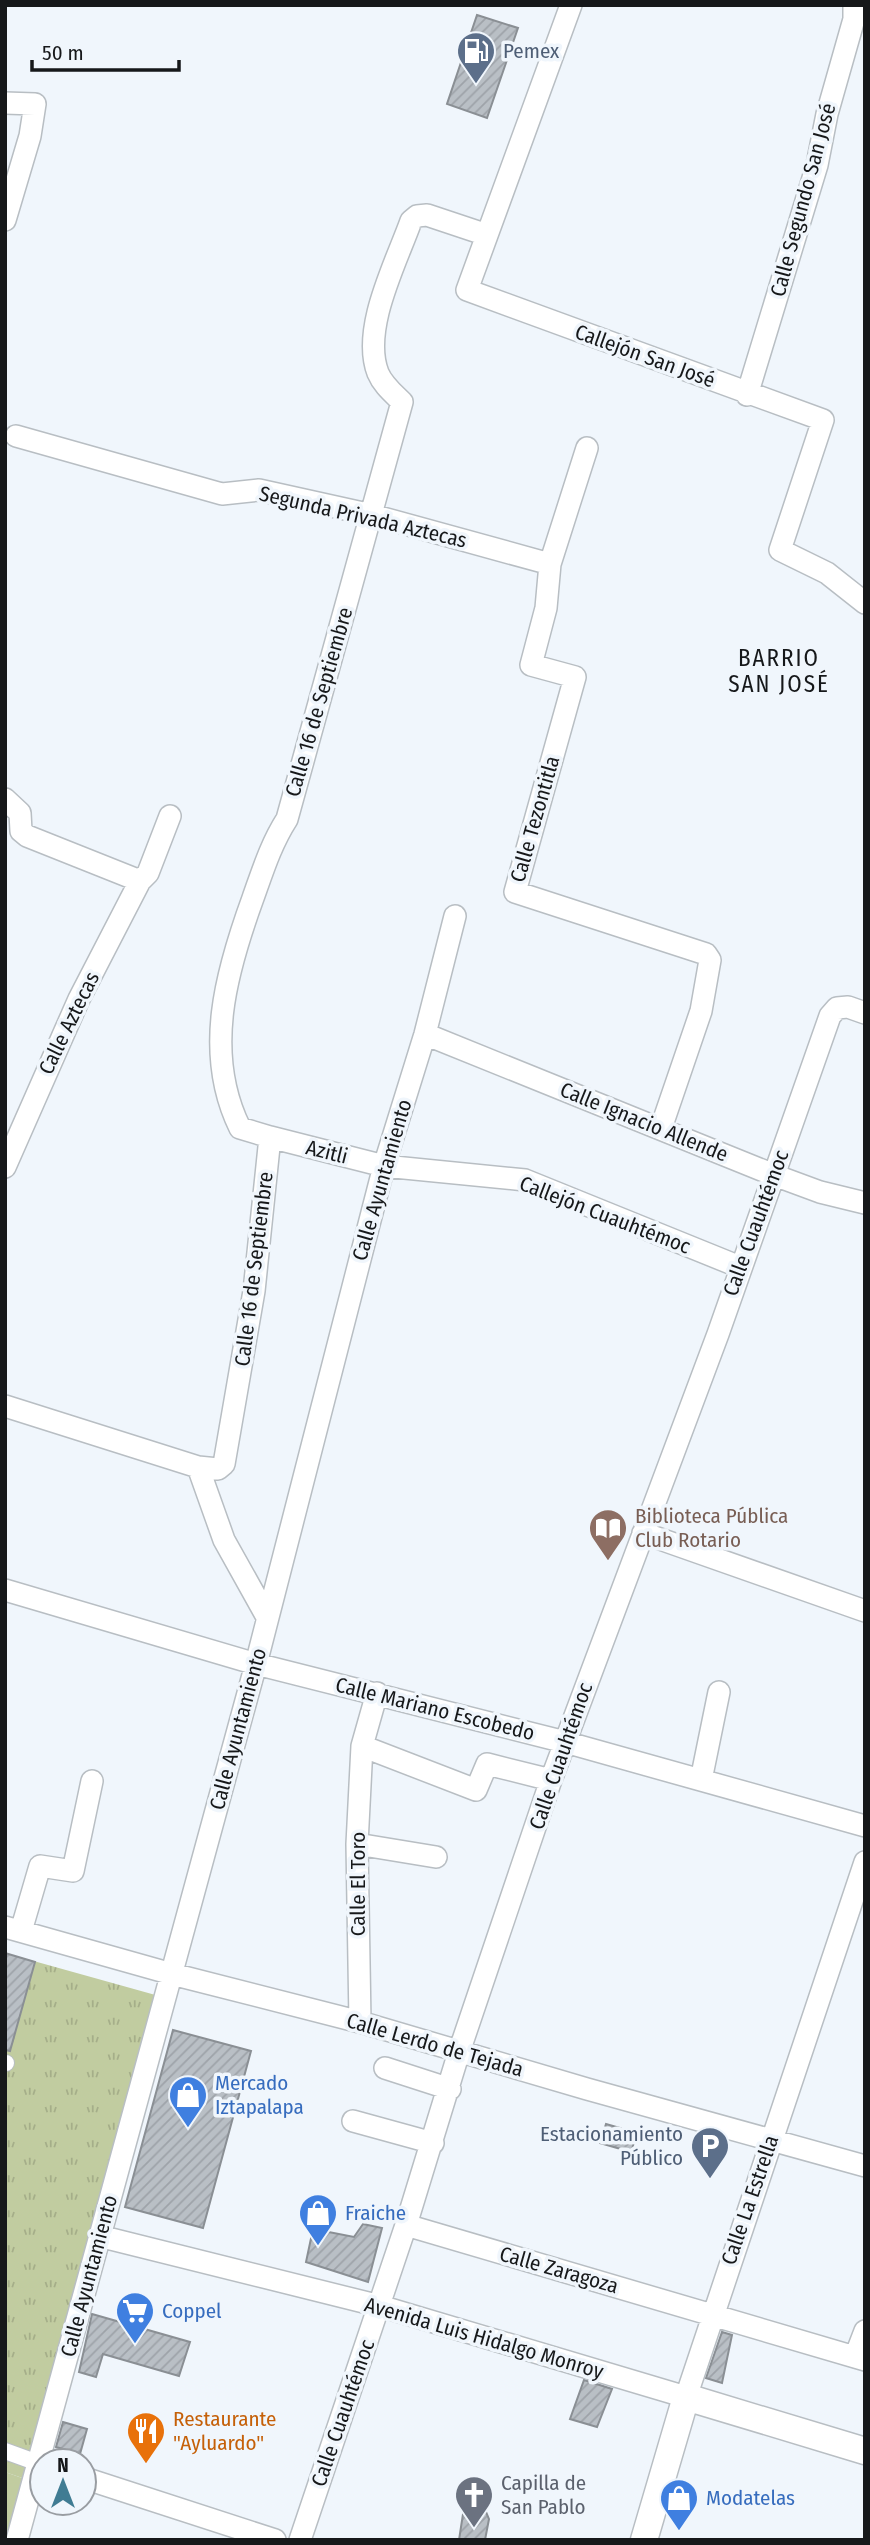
<svg xmlns="http://www.w3.org/2000/svg" width="870" height="2545" viewBox="0 0 870 2545" font-family="'Fira Sans Condensed',sans-serif">
	<style>
		.grass { fill: #c1cca0 }
		.park { fill: url(#park-tufts) }
		.building { fill: url(#building-hatch); stroke: #8a8f94; stroke-width: 2 }
		.lines { fill: none; stroke-linecap: round; stroke-linejoin: round }
		.pedestrian-casing { stroke: #b8bec3; stroke-width: 18 }
		.minor-casing { stroke: #b8bec3; stroke-width: 24 }
		.tertiary-casing { stroke: #b8bec3; stroke-width: 29 }
		.pedestrian { stroke: #fff; stroke-width: 16 }
		.minor { stroke: #fff; stroke-width: 21 }
		.tertiary { stroke: #fff; stroke-width: 26 }
		.labels { text-anchor: middle; stroke-width: 7; stroke-linejoin: round; paint-order: stroke }
		.service-label { font-size: 21px; fill: #4e5e75; stroke: #f0f6fc; text-anchor: start }
		.street-label { font-size: 21px; fill: #16181a; stroke: #f0f6fc }
		.education-label { font-size: 21px; fill: #785e54; stroke: #f0f6fc; text-anchor: start }
		.shop-label { font-size: 21px; fill: #366cbe; stroke: #f0f6fc; text-anchor: start }
		.food-label { font-size: 21px; fill: #c56008; stroke: #f0f6fc; text-anchor: start }
		.worship-label { font-size: 21px; fill: #5b616d; stroke: #f0f6fc; text-anchor: start }
		.neighbourhood-label { font-size: 23px; letter-spacing: 2px; fill: #16181a; stroke: #f0f6fc }
	</style>
	<defs>
		<pattern id="park-tufts" width="24" height="20" patternUnits="userSpaceOnUse" patternTransform="scale(1.75)"><rect width="24" height="20" fill="#c1cca0"/><path d="M3 7l-1-3M5 7V3M7 7l1-3M15 17l-1-3M17 17v-4M19 17l1-3" fill="none" stroke="#a5ae89"/></pattern>
		<pattern id="building-hatch" width="6" height="6" patternUnits="userSpaceOnUse" patternTransform="scale(1.75)"><rect width="6" height="6" fill="#b9bfc5"/><path d="M-1 1l2-2M0 6l6-6M5 7l2-2" fill="none" stroke="#9ea3a9"/></pattern>
	</defs>
	<rect width="100%" height="100%" fill="#f0f6fc"/>
	<path class="grass" d="M 5,2472 L 28,2480 L 12,2540 L 5,2540 Z"/>
	<path class="park" d="M 5,1953 L 159,1996 L 28,2480 L 5,2472 Z"/>
	<path class="building" d="M 477,15 L 518,28 L 487,118 L 447,104 Z
		M 5,1953 L 35,1962 L 10,2051 L 5,2050 Z
		M 173,2030 L 251,2051 L 203,2228 L 125,2207 Z
		M 606,2124 L 637,2133 L 631,2152 L 600,2143 Z
		M 363,2224 L 382,2228 L 368,2282 L 306,2262 L 313,2229 L 354,2237 Z
		M 92,2314 L 190,2342 L 179,2376 L 103,2354 L 96,2377 L 79,2372 Z
		M 722,2332 L 732,2335 L 722,2383 L 706,2378 Z
		M 584,2380 L 612,2389 L 597,2427 L 570,2419 Z
		M 63,2422 L 87,2429 L 80,2454 L 56,2447 Z
		M 481,2500 L 489,2519 L 485,2540 L 459,2540 L 463,2514 Z"/>
	<g class="lines">
		<defs>
			<path id="pedestrian" d="M 5,2063 L 6,2063
				M 5,2451 L 38,2463"/>
			<path id="minor" d="M 571,5 L 467,290 L 823,420 L 780,550 L 827,573 L 865,603
				M 5,103 L 35,104 L 30,136 L 5,220
				M 747,395 L 817,165 L 827,114 L 854,19 L 854,5
				M 16,436 L 222,494 L 259,490 L 372,515 L 550,564
				M 587,448 L 550,564 L 546,608 L 531,665 L 575,677 L 515,892 L 706,954 L 710,960 L 701,1011 L 661,1128
				M 5,799 L 20,813 L 21,831 L 27,836 L 140,881
				M 425,1034 L 774,1175 L 820,1192 L 865,1203
				M 270,1137 L 384,1166 L 525,1180 L 740,1267
				M 5,1167 L 79,999 L 140,881 L 148,873 L 170,816
				M 5,1406 L 198,1467 L 218,1469 L 224,1464 L 254,1291 L 270,1137 L 240,1128 C 203,1053 226,972 253,898 C 263,870 271,844 287,819 L 402,402 C 393,393 383,385 378,373 C 361,329 396,263 411,221 L 417,216 L 427,215 L 487,235
				M 198,1467 L 224,1540 L 267,1617
				M 643,1533 L 865,1611
				M 5,1590 L 256,1664 L 565,1742 L 865,1826
				M 362,1746 L 476,1790 L 487,1764 L 551,1780
				M 701,1780 L 719,1692
				M 357,1844 L 436,1857
				M 5,1927 L 172,1974 L 360,2022 L 587,2089 L 865,2166
				M 21,1931 L 40,1866 L 73,1871 L 92,1781
				M 360,2022 L 357,1844 L 362,1746 L 377,1693
				M 385,2068 L 450,2089
				M 353,2121 L 433,2143
				M 406,2225 L 865,2360
				M 99,2236 L 380,2306 L 686,2397 L 865,1862
				M 855,2357 L 865,2331
				M 84,2478 L 275,2540
				M 17,2540 L 256,1664 L 384,1166 L 425,1034 L 455,916
				M 300,2540 L 406,2225 L 459,2052 L 551,1780 L 718,1334 L 830,1016 L 837,1008 L 848,1007 L 865,1013"/>
			<path id="tertiary" d="M 644,2540 L 686,2397 L 865,2451"/>
		</defs>
		<use href="#pedestrian" class="pedestrian-casing"/>
		<use href="#minor" class="minor-casing"/>
		<use href="#tertiary" class="tertiary-casing"/>
		<use href="#pedestrian" class="pedestrian"/>
		<use href="#minor" class="minor"/>
		<use href="#tertiary" class="tertiary"/>
	</g>
	<defs>
		<symbol id="fuel-pin" viewBox="-11 -11 22 30"><path d="M0 17L-7.5 6A9.5 9.5 0 1 1 7.5 6Z" fill="#5c6f8a" stroke="#f0f6fc"/><path d="M-5.5-6h7V0h2V4h1.3V-2.5L3-4.5l.8-.8L6-3V5H2.5V1h-1V6h-7ZM-4.2-4.7v3.2H.2V-4.7Z" fill="#fff"/></symbol>
		<symbol id="library-pin" viewBox="-11 -11 22 30"><path d="M0 17L-7.5 6A9.5 9.5 0 1 1 7.5 6Z" fill="#8d6e63" stroke="#f0f6fc"/><path d="M-6-4Q-3-5.5-.7-3.5V5Q-3 3-6 4ZM6-4Q3-5.5 .7-3.5V5Q3 3 6 4Z" fill="#fff"/></symbol>
		<symbol id="shop-pin" viewBox="-11 -11 22 30"><path d="M0 17L-7.5 6A9.5 9.5 0 1 1 7.5 6Z" fill="#3f7fe0" stroke="#f0f6fc"/><path d="M-5-2.5h2.3a2.7 3.5 0 0 1 5.4 0H5L5.5 6h-11ZM-1.5-2.5h3a1.5 2.3 0 0 0-3 0Z" fill="#fff"/></symbol>
		<symbol id="parking-pin" viewBox="-11 -11 22 30"><path d="M0 17L-7.5 6A9.5 9.5 0 1 1 7.5 6Z" fill="#5c6f8a" stroke="#f0f6fc"/><path d="M-3.5-5.5H1a3.5 3.5 0 0 1 0 7H-1V5.5H-3.5ZM-1-3.4V-.6H.8a1.4 1.4 0 0 0 0-2.8Z" fill="#fff"/></symbol>
		<symbol id="supermarket-pin" viewBox="-11 -11 22 30"><path d="M0 17L-7.5 6A9.5 9.5 0 1 1 7.5 6Z" fill="#3f7fe0" stroke="#f0f6fc"/><path d="M-6-5.5h2.5l.6 2H6L4.5 2H-2.5L-4.4-4H-6ZM-1.5 3.2a1.3 1.3 0 1 0 .1 0ZM3 3.2a1.3 1.3 0 1 0 .1 0Z" fill="#fff"/></symbol>
		<symbol id="restaurant-pin" viewBox="-11 -11 22 30"><path d="M0 17L-7.5 6A9.5 9.5 0 1 1 7.5 6Z" fill="#e8710a" stroke="#f0f6fc"/><path d="M-5-6h1v4h1v-4h1v4h1v-4h1v5L-1.5 .5V6h-2V.5L-5-1ZM5-6V6H3V1.5H1.5Q1.5-4 5-6Z" fill="#fff"/></symbol>
		<symbol id="church-pin" viewBox="-11 -11 22 30"><path d="M0 17L-7.5 6A9.5 9.5 0 1 1 7.5 6Z" fill="#6b7280" stroke="#f0f6fc"/><path d="M-1.2-6h2.4v3.5h3.3v2.4h-3.3V6h-2.4V-.1h-3.3v-2.4h3.3Z" fill="#fff"/></symbol>
	</defs>
	<g fill-rule="evenodd">
		<use href="#fuel-pin" x="454" y="29" width="44" height="60"/>
		<use href="#library-pin" x="586" y="1506" width="44" height="60"/>
		<use href="#shop-pin" x="166" y="2073" width="44" height="60"/>
		<use href="#parking-pin" x="688" y="2124" width="44" height="60"/>
		<use href="#shop-pin" x="296" y="2191" width="44" height="60"/>
		<use href="#supermarket-pin" x="113" y="2289" width="44" height="60"/>
		<use href="#restaurant-pin" x="124" y="2409" width="44" height="60"/>
		<use href="#church-pin" x="452" y="2473" width="44" height="60"/>
		<use href="#shop-pin" x="657" y="2476" width="44" height="60"/>
	</g>
	<g class="labels">
		<g class="service-label">
			<text x="503" y="58">Pemex</text>
			<text x="683" y="2141" text-anchor="end">Estacionamiento<tspan x="683" dy="24">Público</tspan></text>
		</g>
		<g class="street-label">
			<text transform="translate(803 200) rotate(-75)" y="7">Calle Segundo San José</text>
			<text transform="translate(645 356) rotate(20)" y="7">Callejón San José</text>
			<text transform="translate(363 517) rotate(13)" y="7">Segunda Privada Aztecas</text>
			<text transform="translate(319 702) rotate(-74)" y="7">Calle 16 de Septiembre</text>
			<text transform="translate(535 819) rotate(-74)" y="7">Calle Tezontitla</text>
			<text transform="translate(69 1023) rotate(-64)" y="7">Calle Aztecas</text>
			<text transform="translate(644 1122) rotate(22)" y="7">Calle Ignacio Allende</text>
			<text transform="translate(327 1152) rotate(14)" y="7">Azitli</text>
			<text transform="translate(382 1180) rotate(-74)" y="7">Calle Ayuntamiento</text>
			<text transform="translate(605 1215) rotate(21)" y="7">Callejón Cuauhtémoc</text>
			<text transform="translate(756 1223) rotate(-70)" y="7">Calle Cuauhtémoc</text>
			<text transform="translate(254 1269) rotate(-83)" y="7">Calle 16 de Septiembre</text>
			<text transform="translate(435 1709) rotate(14)" y="7">Calle Mariano Escobedo</text>
			<text transform="translate(238 1729) rotate(-75)" y="7">Calle Ayuntamiento</text>
			<text transform="translate(561 1756) rotate(-71)" y="7">Calle Cuauhtémoc</text>
			<text transform="translate(358 1884) rotate(-90)" y="7">Calle El Toro</text>
			<text transform="translate(435 2045) rotate(16)" y="7">Calle Lerdo de Tejada</text>
			<text transform="translate(750 2200) rotate(-71)" y="7">Calle La Estrella</text>
			<text transform="translate(559 2270) rotate(16)" y="7">Calle Zaragoza</text>
			<text transform="translate(89 2276) rotate(-75)" y="7">Calle Ayuntamiento</text>
			<text transform="translate(484 2338) rotate(16)" y="7">Avenida Luis Hidalgo Monroy</text>
			<text transform="translate(343 2413) rotate(-71)" y="7">Calle Cuauhtémoc</text>
		</g>
		<g class="education-label">
			<text x="635" y="1523">Biblioteca Pública<tspan x="635" dy="24">Club Rotario</tspan></text>
		</g>
		<g class="shop-label">
			<text x="215" y="2090">Mercado<tspan x="215" dy="24">Iztapalapa</tspan></text>
			<text x="345" y="2220">Fraiche</text>
			<text x="162" y="2318">Coppel</text>
			<text x="706" y="2505">Modatelas</text>
		</g>
		<g class="food-label">
			<text x="173" y="2426">Restaurante<tspan x="173" dy="24">"Ayluardo"</tspan></text>
		</g>
		<g class="worship-label">
			<text x="501" y="2490">Capilla de<tspan x="501" dy="24">San Pablo</tspan></text>
		</g>
		<g class="neighbourhood-label">
			<text x="779" y="666">BARRIO<tspan x="779" dy="26">SAN JOSÉ</tspan></text>
		</g>
	</g>
	<rect width="870" height="2545" fill="none" stroke="#16181a" stroke-width="14"/>
	<g transform="translate(63 2482)"><circle r="33" fill="#f0f6fc" stroke="#999da2" stroke-width="2"/>
	<path d="M0-5L12 26L0 18L-12 26Z" fill="#407c93"/>
	<text y="-10" font-size="19" font-weight="bold" text-anchor="middle" fill="#16181a">N</text>
	</g>
	<path d="M32 60v10h147v-10" fill="none" stroke="#16181a" stroke-width="3.5"/>
	<text x="42" y="60" font-size="21" fill="#16181a" stroke="#f0f6fc" stroke-width="5" paint-order="stroke">50 m</text>
</svg>
